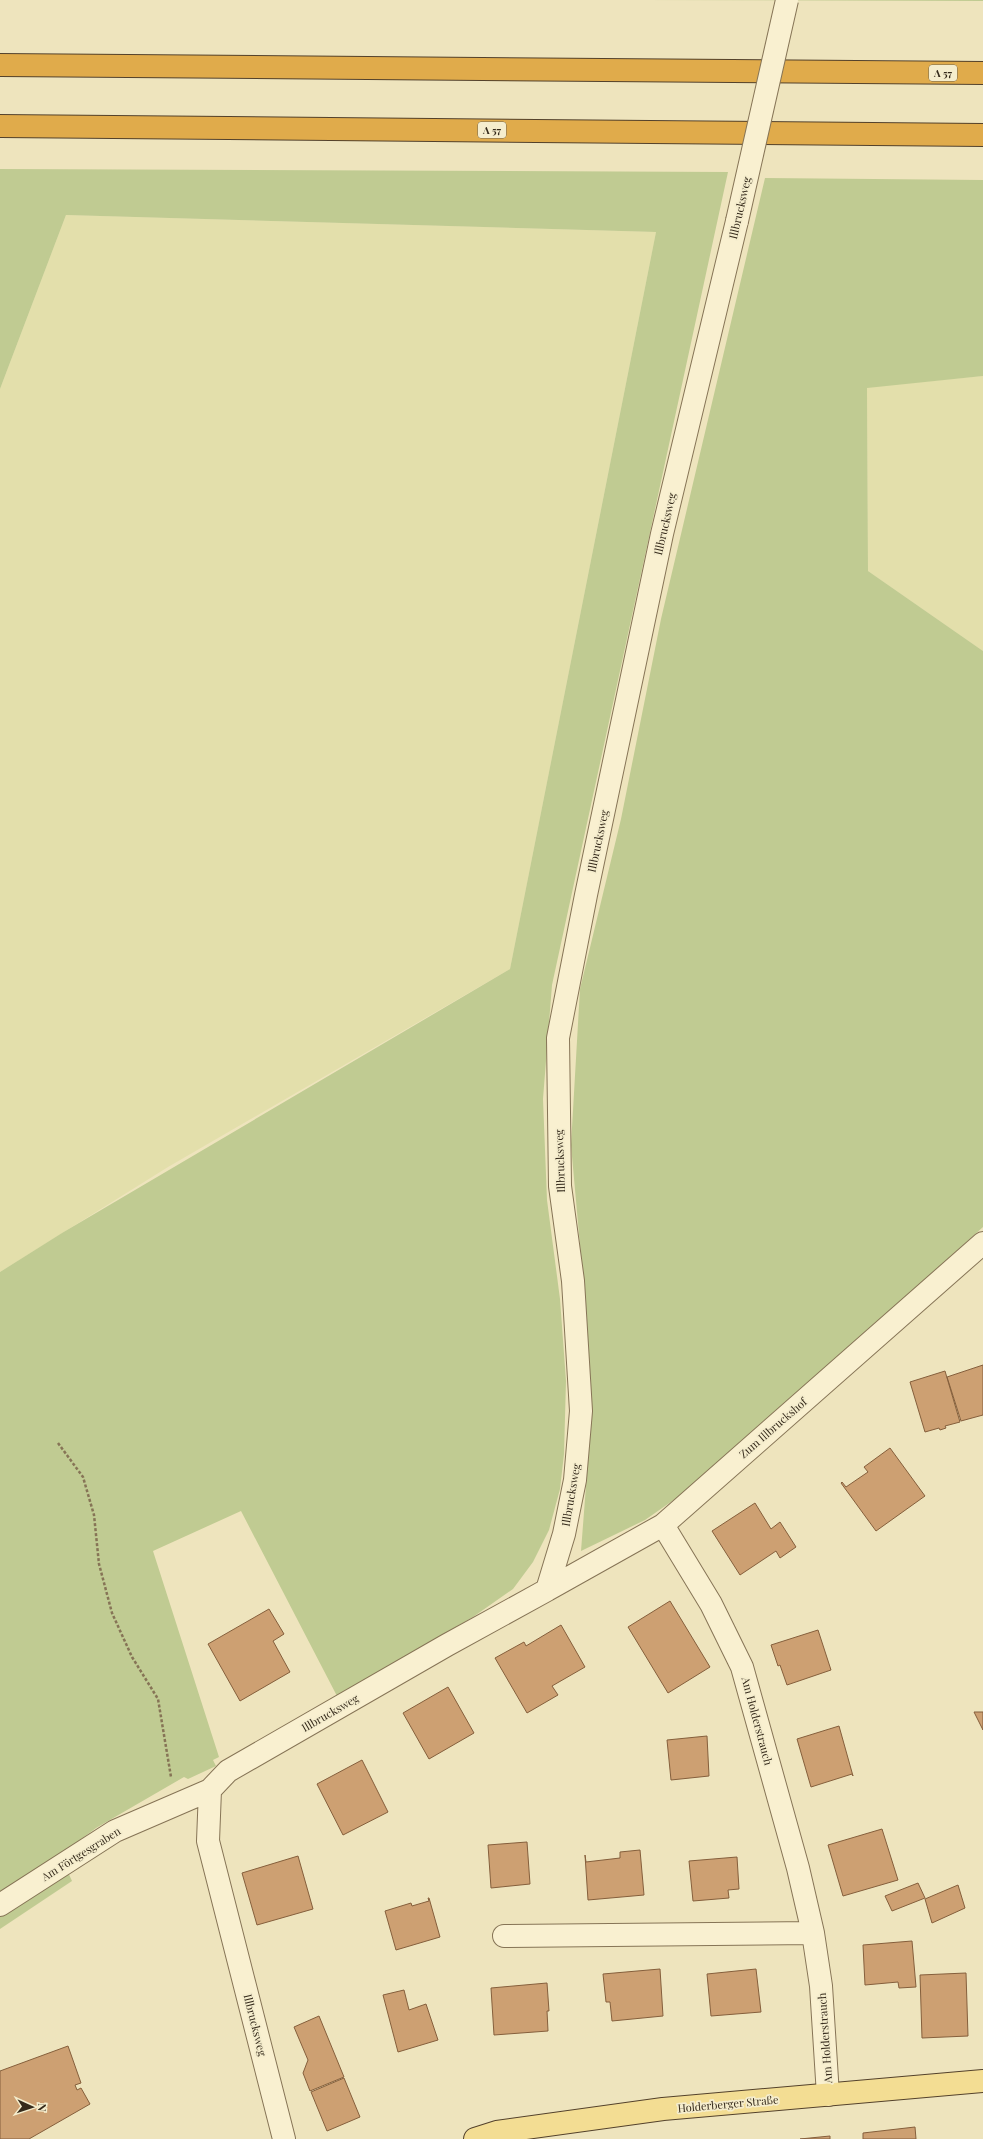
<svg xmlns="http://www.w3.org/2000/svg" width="983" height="2139" viewBox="0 0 983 2139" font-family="'Playfair Display',serif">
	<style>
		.farmland { fill: #e3dfab }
		.green { fill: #c0cb92 }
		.building { fill: #cda072; stroke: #855f3c }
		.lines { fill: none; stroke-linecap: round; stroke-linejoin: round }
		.minor-casing { stroke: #867456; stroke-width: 24 }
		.major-casing { stroke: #53412b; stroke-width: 24 }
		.highway-casing { stroke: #53412b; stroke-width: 24 }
		.path { stroke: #867456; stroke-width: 2.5; stroke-dasharray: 3 2; stroke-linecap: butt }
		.minor { stroke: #f9f0d0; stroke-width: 22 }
		.major { stroke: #f3dd93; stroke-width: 22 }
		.highway { stroke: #e0ab4b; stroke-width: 22 }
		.minor-bridge-casing { stroke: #867456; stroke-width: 24; stroke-linecap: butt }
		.minor-bridge { stroke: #f9f0d0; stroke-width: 22 }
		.labels { text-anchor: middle; stroke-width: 3.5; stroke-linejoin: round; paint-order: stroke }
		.shield { fill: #f5edcd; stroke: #6f6450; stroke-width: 1 }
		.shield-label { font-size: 10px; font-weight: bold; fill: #352a1b }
		.street-label { font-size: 11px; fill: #352a1b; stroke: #f5edcd }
	</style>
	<rect width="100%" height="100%" fill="#eee4bd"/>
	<path class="farmland" d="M 66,215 L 656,232 L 510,969 L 168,1167 L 0,1272 L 0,389 Z
		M 983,376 L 983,651 L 868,571 L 867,387 Z"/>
	<path class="green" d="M 642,0 L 983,0 L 983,1 Z
		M 0,169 L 728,172 L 552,985 L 543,1099 L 547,1200 L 560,1299 L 566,1381 L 564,1454 L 560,1489 L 549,1530 L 533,1562 L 513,1589 L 473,1617 L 337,1696 L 241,1511 L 153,1551 L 219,1757 L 213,1760 L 216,1766 L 188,1779 L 184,1777 L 96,1828 L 60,1855 L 72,1881 L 0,1929 L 0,1272 L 62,1233 L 510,969 L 656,232 L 66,215 L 0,389 Z
		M 765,178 L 983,180 L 983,376 L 867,388 L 868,571 L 983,651 L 983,1227 L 708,1476 L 645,1520 L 581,1551 L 591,1421 L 585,1301 L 571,1145 L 580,989 L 621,819 L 661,619 Z"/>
	<path class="building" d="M 983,1365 L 983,1415 L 961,1421 L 947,1377 Z
		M 945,1371 L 960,1422 L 945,1426 L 946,1428 L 940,1430 L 939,1428 L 925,1432 L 910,1382 Z
		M 890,1448 L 925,1496 L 876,1531 L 841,1483 L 842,1482 L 846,1487 L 868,1472 L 864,1467 Z
		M 755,1503 L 771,1529 L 780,1522 L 796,1547 L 780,1558 L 776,1551 L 740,1575 L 712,1531 Z
		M 670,1601 L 710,1667 L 668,1693 L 628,1627 Z
		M 269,1609 L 284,1634 L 273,1641 L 290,1672 L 240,1701 L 208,1644 Z
		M 561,1625 L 585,1667 L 552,1686 L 558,1695 L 527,1713 L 495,1658 L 524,1642 L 526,1646 Z
		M 818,1630 L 831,1670 L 787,1685 L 780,1665 L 778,1666 L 771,1645 Z
		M 448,1687 L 474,1733 L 429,1759 L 403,1713 Z
		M 974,1712 L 983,1712 L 983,1730 Z
		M 839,1726 L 853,1776 L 852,1774 L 811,1787 L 797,1739 Z
		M 707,1736 L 709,1776 L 671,1780 L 667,1740 Z
		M 362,1760 L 388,1812 L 343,1835 L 317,1784 Z
		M 882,1829 L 898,1880 L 843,1896 L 828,1845 Z
		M 527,1842 L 530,1884 L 491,1888 L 488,1845 Z
		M 640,1850 L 644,1895 L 588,1900 L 585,1855 L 586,1862 L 620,1858 L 620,1852 Z
		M 298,1856 L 313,1909 L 257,1925 L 242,1873 Z
		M 737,1857 L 739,1889 L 728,1890 L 729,1898 L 693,1901 L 689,1861 Z
		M 918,1883 L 925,1898 L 892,1911 L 885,1896 Z
		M 958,1885 L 965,1908 L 932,1923 L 925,1899 Z
		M 428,1898 L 429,1898 L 440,1937 L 396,1950 L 385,1911 L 411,1903 L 412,1906 L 429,1901 Z
		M 912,1941 L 916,1987 L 899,1988 L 898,1982 L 865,1985 L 863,1945 Z
		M 660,1969 L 663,2016 L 612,2021 L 610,2002 L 606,2002 L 603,1974 Z
		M 756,1969 L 761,2012 L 711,2016 L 707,1974 Z
		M 966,1973 L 968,2036 L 922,2038 L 920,1975 Z
		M 547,1983 L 549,2011 L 547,2011 L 548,2031 L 494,2035 L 491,1988 Z
		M 404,1990 L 409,2010 L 426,2004 L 438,2040 L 398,2052 L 383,1995 Z
		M 319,2016 L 344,2077 L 310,2091 L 303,2073 L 308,2060 L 294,2027 Z
		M 68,2046 L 81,2083 L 75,2085 L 77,2090 L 81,2088 L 90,2104 L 29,2139 L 0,2139 L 0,2071 Z
		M 344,2078 L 360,2117 L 327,2131 L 311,2092 Z
		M 915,2127 L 916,2139 L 863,2139 L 863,2133 Z
		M 830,2136 L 830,2139 L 800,2139 Z"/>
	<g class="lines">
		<defs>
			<path id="minor" d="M 663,1525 L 711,1604 L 742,1667 L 798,1868 L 813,1933 L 821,1986 L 828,2095
				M 547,1590 L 663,1525 L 983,1243
				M 0,1905 L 115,1831 L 210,1790
				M 504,1936 L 813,1933
				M 284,2139 L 208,1841 L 210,1790 L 228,1771 L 447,1645 L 547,1590 L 564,1534 L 575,1480 L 581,1411 L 573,1281 L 560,1186 L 558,1038 L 586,895 L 662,534 L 737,221"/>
			<path id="major" d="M 475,2139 L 497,2132 L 663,2109 L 983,2081"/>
			<path id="highway" d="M 0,65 L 983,73
				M 0,126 L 983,135"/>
		</defs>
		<use href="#minor" class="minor-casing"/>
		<use href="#major" class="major-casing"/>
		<use href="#highway" class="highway-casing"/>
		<path class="path" d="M 58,1443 L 83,1477 L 94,1515 L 99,1564 L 112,1613 L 132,1657 L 158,1699 L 171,1777"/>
		<use href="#minor" class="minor"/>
		<use href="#major" class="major"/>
		<use href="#highway" class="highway"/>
		<defs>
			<path id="minor-bridge" d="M 737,221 L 787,0"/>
		</defs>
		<use href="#minor-bridge" class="minor-bridge-casing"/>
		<use href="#minor-bridge" class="minor-bridge"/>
	</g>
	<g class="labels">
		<g class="shield">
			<rect x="929" y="65" width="28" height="16" rx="3"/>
			<rect x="478" y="122" width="28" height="16" rx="3"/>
		</g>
		<g class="shield-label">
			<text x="943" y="77">A 57</text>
			<text x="492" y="134">A 57</text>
		</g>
		<g class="street-label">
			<text transform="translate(740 208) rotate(-77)" y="4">Illbrucksweg</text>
			<text transform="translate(665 524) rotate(-77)" y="4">Illbrucksweg</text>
			<text transform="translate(598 841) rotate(-78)" y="4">Illbrucksweg</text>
			<text transform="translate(560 1161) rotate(-92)" y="4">Illbrucksweg</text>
			<text transform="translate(773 1428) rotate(-41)" y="4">Zum Illbruckshof</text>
			<text transform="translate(571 1495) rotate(-80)" y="4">Illbrucksweg</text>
			<text transform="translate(330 1713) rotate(-30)" y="4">Illbrucksweg</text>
			<text transform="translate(757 1721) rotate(75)" y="4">Am Holderstrauch</text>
			<text transform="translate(81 1854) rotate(-32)" y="4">Am Förtgesgraben</text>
			<text transform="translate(255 2025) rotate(76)" y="4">Illbrucksweg</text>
			<text transform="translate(825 2038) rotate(-94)" y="4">Am Holderstrauch</text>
			<text transform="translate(728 2104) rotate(-5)" y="4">Holderberger Straße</text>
		</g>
	</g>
	<g transform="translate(32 2107) rotate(93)" stroke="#f5edcd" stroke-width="3" paint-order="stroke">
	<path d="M0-3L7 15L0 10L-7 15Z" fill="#352a1b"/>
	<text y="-6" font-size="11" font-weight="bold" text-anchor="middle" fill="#352a1b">N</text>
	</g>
</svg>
